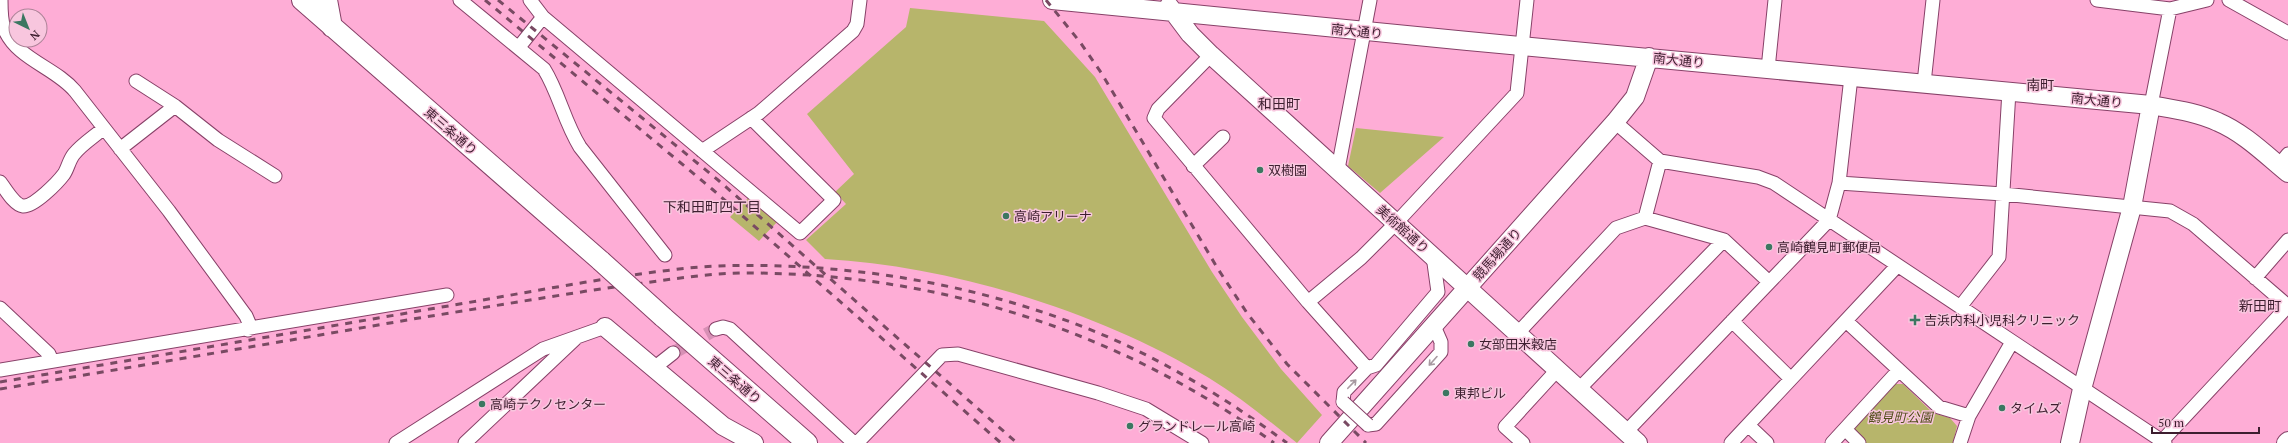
<svg xmlns="http://www.w3.org/2000/svg" width="2288" height="443" viewBox="0 0 2288 443" font-family="'PT Serif','Noto Sans JP',serif">
	<style>
		.green { fill: #b7b56b }
		.lines { fill: none; stroke-linecap: round; stroke-linejoin: round }
		.street-tunnel { stroke: #d790b5; stroke-width: 13; stroke-dasharray: 13 6; stroke-linecap: butt }
		.street-casing { stroke: #874168; stroke-width: 15 }
		.secondary-casing { stroke: #874168; stroke-width: 20 }
		.primary-casing { stroke: #874168; stroke-width: 22 }
		.street { stroke: #fff; stroke-width: 13 }
		.secondary { stroke: #fff; stroke-width: 18 }
		.primary { stroke: #fff; stroke-width: 20 }
		.rail { stroke: #794a63; stroke-width: 3; stroke-dasharray: 7 7; stroke-linecap: butt }
		.street-bridge-casing { stroke: #874168; stroke-width: 15; stroke-linecap: butt }
		.primary-bridge-casing { stroke: #874168; stroke-width: 22; stroke-linecap: butt }
		.street-bridge { stroke: #fff; stroke-width: 13 }
		.primary-bridge { stroke: #fff; stroke-width: 20 }
		.oneway { stroke: #a89aa1 }
		.poi-dot { fill: #3b7761; stroke: #f8c6de; stroke-width: 1.5 }
		.labels { text-anchor: middle; stroke-width: 3; stroke-linejoin: round; paint-order: stroke }
		.street-label { font-size: 13px; fill: #3d1e2f; stroke: #f8c6de }
		.poi-label { font-size: 13px; fill: #3d1e2f; stroke: #f8c6de; text-anchor: start }
		.park-label { font-size: 13px; font-style: italic; fill: #504e18; stroke: #f8c6de }
		.neighbourhood-label { font-size: 14px; fill: #3d1e2f; stroke: #f8c6de }
	</style>
	<rect width="100%" height="100%" fill="#feadd6"/>
	<path class="green" d="M 910,8 L 1044,21 L 1095,77 L 1212,272 L 1242,317 L 1281,369 L 1322,415 L 1297,443 C 1268,420 1240,397 1209,378 C 1100,312 952,266 825,259 L 806,240 L 846,204 L 835,192 L 854,174 L 807,114 L 906,27 Z
		M 1356,128 L 1444,137 L 1380,193 L 1348,166 Z
		M 750,196 L 778,221 L 759,241 L 730,217 Z
		M 1895,384 L 1903,384 L 1933,413 L 1950,418 L 1957,426 L 1953,443 L 1864,443 L 1855,434 L 1855,427 Z"/>
	<g class="lines">
		<path class="street-tunnel" d="M 673,353 L 716,329"/>
		<defs>
			<path id="street" d="M 1,0 C 1,9 1,20 4,28 C 16,59 55,67 75,91 L 169,211 L 246,316 L 249,323 L 248,330
				M 460,0 L 544,69 C 559,93 564,121 580,147 L 665,255
				M 530,0 L 543,17 L 800,233 L 834,200 L 751,118
				M 2097,0 L 2170,9 L 2207,0
				M 2229,0 L 2288,33
				M 519,47 L 543,17
				M 1211,55 L 1158,109 L 1154,118 L 1308,302 L 1367,368
				M 1768,69 L 1775,0
				M 136,81 L 175,106 L 218,140 L 275,176
				M 1924,83 L 1933,0
				M 2151,105 L 2170,9
				M 1615,122 L 1660,161 L 1758,177 L 1774,183 L 2165,443
				M 120,149 L 175,106
				M 702,151 L 759,113 L 853,31 L 857,24 L 860,0
				M 2279,165 L 2288,154
				M 1193,166 L 1223,137
				M 1338,169 L 1370,0
				M 0,182 C 5,188 14,205 23,206 C 34,207 58,182 64,174 C 68,168 69,160 74,154 C 82,144 95,136 104,128
				M 1839,183 L 2003,194 L 2170,211 L 2193,224 L 2288,306
				M 1645,218 L 1660,161
				M 2255,278 L 2288,240
				M 1308,302 L 1361,258 L 1396,223 L 1517,93 L 1527,0
				M 1960,307 L 1999,257 L 2009,91
				M 0,308 L 49,354 L 52,361
				M 1732,321 L 1791,379
				M 1846,321 L 1939,407 L 1969,416
				M 716,329 L 723,327 L 730,329 L 854,443
				M 1518,333 L 1616,228 L 1645,218 L 1724,240 L 1768,281
				M 654,368 L 673,353
				M 0,370 L 447,295
				M 1579,389 L 1724,240
				M 1343,402 L 1344,392 L 1367,368 L 1376,365 L 1438,292 L 1433,256
				M 1368,425 L 1376,424 L 1441,352 L 1441,342 L 1434,326
				M 1748,425 L 1767,443
				M 1845,429 L 1859,443
				M 1626,432 L 1829,220 L 1839,183 L 1851,77
				M 2162,441 L 2288,306
				M 396,443 L 543,349 L 605,327
				M 465,443 L 575,339
				M 857,443 L 942,355 L 958,354 L 1098,393 L 1146,409 L 1202,443
				M 1523,443 L 1505,427 L 1558,369
				M 1731,443 L 1897,266
				M 1832,443 L 1899,370
				M 1960,443 L 1969,416 L 2012,342"/>
			<path id="secondary" d="M 1052,0 C 1418,38 1785,70 2151,105 C 2173,109 2197,112 2218,122 C 2244,133 2266,155 2288,173
				M 1169,6 L 1190,34 L 1211,55 L 1638,443
				M 605,327 L 723,426 L 754,443
				M 1329,443 L 1615,122 L 1635,97 L 1649,57
				M 2070,443 L 2082,389 L 2132,207 L 2151,105
				M 2286,443 L 2288,441"/>
			<path id="primary" d="M 302,0 L 601,261
				M 327,0 L 332,27
				M 663,317 L 807,443"/>
		</defs>
		<use href="#street" class="street-casing"/>
		<use href="#secondary" class="secondary-casing"/>
		<use href="#primary" class="primary-casing"/>
		<use href="#street" class="street"/>
		<use href="#secondary" class="secondary"/>
		<use href="#primary" class="primary"/>
		<path class="rail" d="M 485,0 L 712,189 L 1001,443
			M 498,0 L 718,180 L 1017,443
			M 1046,0 L 1080,42 L 1102,74 L 1218,269 L 1247,313 L 1287,364 L 1366,443
			M 0,382 C 143,358 287,334 430,309 C 516,295 602,277 689,268 C 720,265 751,265 782,266 C 895,270 1005,293 1108,337 C 1172,365 1231,402 1287,443
			M 0,389 C 140,366 279,342 419,318 C 488,307 558,295 628,285 C 668,280 707,273 747,273 C 937,273 1120,331 1274,443"/>
		<defs>
			<path id="street-bridge" d="M 1343,402 L 1368,425"/>
			<path id="primary-bridge" d="M 601,261 L 663,317"/>
		</defs>
		<use href="#street-bridge" class="street-bridge-casing"/>
		<use href="#primary-bridge" class="primary-bridge-casing"/>
		<use href="#street-bridge" class="street-bridge"/>
		<use href="#primary-bridge" class="primary-bridge"/>
	</g>
	<defs><path id="oneway-shaft" d="M-6 0H5M1.5-3L5.5 0L1.5 3" fill="none" stroke-width="1.6" stroke-linecap="round" stroke-linejoin="round"/></defs>
	<g class="oneway">
		<use href="#oneway-shaft" transform="translate(1433 361) rotate(132)"/>
		<use href="#oneway-shaft" transform="translate(1352 384) rotate(-46)"/>
	</g>
	<g class="poi-dot">
		<circle cx="1260" cy="170" r="4"/>
		<circle cx="1006" cy="216" r="4"/>
		<circle cx="1769" cy="247" r="4"/>
		<path d="M1913 314h4v4h4v4h-4v4h-4v-4h-4v-4h4z"/>
		<circle cx="1471" cy="344" r="4"/>
		<circle cx="1446" cy="393" r="4"/>
		<circle cx="482" cy="404" r="4"/>
		<circle cx="2002" cy="408" r="4"/>
		<circle cx="1130" cy="426" r="4"/>
	</g>
	<g class="labels">
		<g class="street-label">
			<text transform="translate(1357 31) rotate(6)" y="5">南大通り</text>
			<text transform="translate(1679 60) rotate(6)" y="5">南大通り</text>
			<text transform="translate(2097 100) rotate(6)" y="5">南大通り</text>
			<text transform="translate(451 131) rotate(41)" y="5">東三条通り</text>
			<text transform="translate(1403 229) rotate(42)" y="5">美術館通り</text>
			<text transform="translate(1497 254) rotate(-48)" y="5">競馬場通り</text>
			<text transform="translate(735 380) rotate(41)" y="5">東三条通り</text>
		</g>
		<g class="poi-label">
			<text x="1268" y="175">双樹園</text>
			<text x="1014" y="221">高崎アリーナ</text>
			<text x="1777" y="252">高崎鶴見町郵便局</text>
			<text x="1924" y="325">吉浜内科小児科クリニック</text>
			<text x="1479" y="349">女部田米穀店</text>
			<text x="1454" y="398">東邦ビル</text>
			<text x="490" y="409">高崎テクノセンター</text>
			<text x="2010" y="413">タイムズ</text>
			<text x="1138" y="431">グランドレール高崎</text>
		</g>
		<g class="park-label">
			<text x="1900" y="422">鶴見町公園</text>
		</g>
		<g class="neighbourhood-label">
			<text x="2040" y="90">南町</text>
			<text x="1279" y="109">和田町</text>
			<text x="712" y="212">下和田町四丁目</text>
			<text x="2260" y="311">新田町</text>
		</g>
	</g>
	<g transform="translate(28 28) rotate(137)"><circle r="19" fill="#f8c6de" stroke="#ad8398"/>
	<path d="M0-3L7 15L0 10L-7 15Z" fill="#3b7761"/>
	<text y="-6" font-size="11" font-weight="bold" text-anchor="middle" fill="#3d1e2f">N</text>
	</g>
	<path d="M2152 427v6h107v-6" fill="none" stroke="#3d1e2f" stroke-width="2"/>
	<text x="2158" y="427" font-size="12" fill="#3d1e2f" stroke="#f8c6de" stroke-width="3" paint-order="stroke">50 m</text>
</svg>
